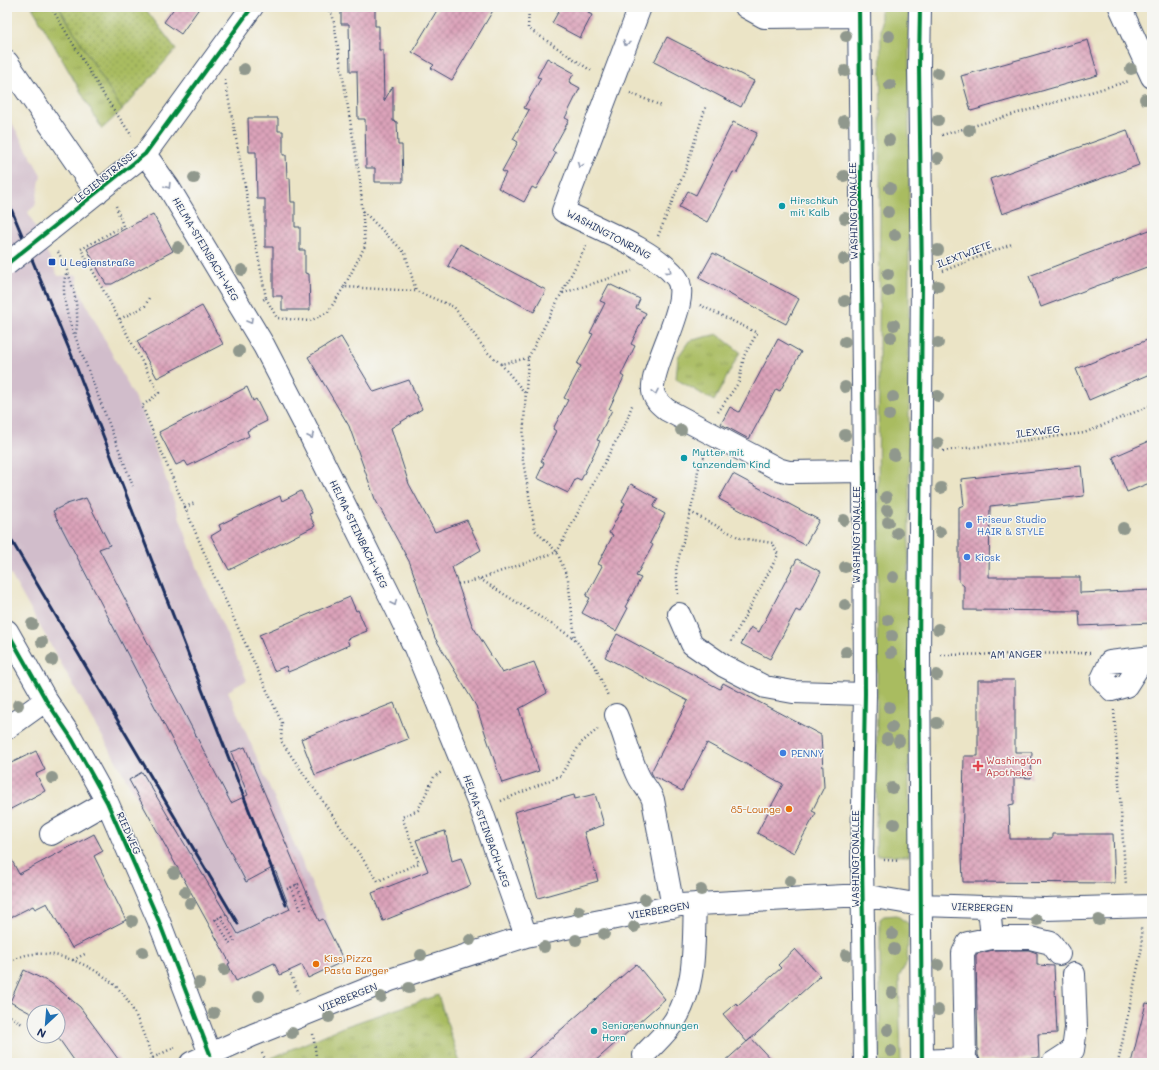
<svg xmlns="http://www.w3.org/2000/svg" width="1159" height="1070" viewBox="0 0 1159 1070" font-family="Mali,sans-serif">
	<style>
		.industrial { fill: #d1bdcb }
		.grass { fill: #a9bc60; stroke: #62765f }
		.park { fill: url(#park-tufts); stroke: #62765f }
		.garden { fill: url(#garden-dots); stroke: #62765f }
		.building { fill: url(#building-cross-hatch) }
		.lines { fill: none; stroke-linecap: round; stroke-linejoin: round }
		.minor-casing { stroke: #3a4a6e; stroke-width: 24 }
		.path { stroke: #3a4a6e; stroke-width: 2.5; stroke-dasharray: 1 3; stroke-linecap: butt }
		.minor { stroke: #fff; stroke-width: 22 }
		.rail { stroke: #1b2f5e; stroke-width: 3 }
		.minor-bridge-casing { stroke: #3a4a6e; stroke-width: 24; stroke-linecap: butt }
		.minor-bridge { stroke: #fff; stroke-width: 22 }
		.cycleway-casing { stroke: #f6f6f2; stroke-width: 6 }
		.cycleway { stroke: #00873e; stroke-width: 4 }
		.tree { fill: #90988d }
		.oneway { stroke: #8d97ae }
		.culture-dot { fill: #0f9aa8; stroke: #f6f6f2; stroke-width: 1.5 }
		.transit-dot { fill: #1a4fb4; stroke: #f6f6f2; stroke-width: 1.5 }
		.shop-dot { fill: #3f7fe0; stroke: #f6f6f2; stroke-width: 1.5 }
		.health-dot { fill: #e0444e; stroke: #f6f6f2; stroke-width: 1.5 }
		.food-dot { fill: #e8710a; stroke: #f6f6f2; stroke-width: 1.5 }
		.labels { text-anchor: middle; stroke-width: 3; stroke-linejoin: round; paint-order: stroke }
		.street-label { font-size: 10px; fill: #1b2f5e; stroke: #f6f6f2 }
		.culture-label { font-size: 10px; fill: #0d838f; stroke: #f6f6f2; text-anchor: start }
		.transit-label { font-size: 10px; fill: #164399; stroke: #f6f6f2; text-anchor: start }
		.shop-label { font-size: 10px; fill: #366cbe; stroke: #f6f6f2; text-anchor: start }
		.health-label { font-size: 10px; fill: #be3a42; stroke: #f6f6f2; text-anchor: start }
		.food-label { font-size: 10px; fill: #c56008; stroke: #f6f6f2; text-anchor: end }
	</style>
	<defs>
		<pattern id="park-tufts" width="24" height="20" patternUnits="userSpaceOnUse"><rect width="24" height="20" fill="#a9bc60"/><path d="M3 7l-1-3M5 7V3M7 7l1-3M15 17l-1-3M17 17v-4M19 17l1-3" fill="none" stroke="#899952"/></pattern>
		<pattern id="garden-dots" width="8" height="8" patternUnits="userSpaceOnUse"><rect width="8" height="8" fill="#a9bc60"/><path d="M2 2h.1M6 6h.1" fill="none" stroke="#899952" stroke-width="1.8" stroke-linecap="round"/></pattern>
		<pattern id="building-cross-hatch" width="8" height="8" patternUnits="userSpaceOnUse"><rect width="8" height="8" fill="#dca3ba"/><path d="M0 0l8 8M0 8l8-8" fill="none" stroke="#b2859a"/></pattern>
	</defs>
	<rect width="100%" height="100%" fill="#f6f6f2"/>
	<filter id="ink" filterUnits="userSpaceOnUse"><feTurbulence type="fractalNoise" baseFrequency=".025" numOctaves="2"/><feDisplacementMap in="SourceGraphic" scale="8" xChannelSelector="R" yChannelSelector="G"/><feConvolveMatrix kernelMatrix="1 2 1 2 8 2 1 2 1" color-interpolation-filters="sRGB"/></filter>
	<filter id="wash" filterUnits="userSpaceOnUse"><feTurbulence type="fractalNoise" baseFrequency=".012" numOctaves="4" result="noise"/><feDisplacementMap in="SourceGraphic" scale="16" xChannelSelector="R" yChannelSelector="G"/><feGaussianBlur stdDeviation="0.9" result="paint"/><feColorMatrix in="noise" values="0 0 0 0 0 0 0 0 0 0 0 0 0 0 0 0 0 1.4 0 .05"/><feComposite in="paint" operator="in"/></filter>
	<g filter="url(#wash)">
		<rect width="100%" height="100%" fill="#ebe4c6"/>
		<path class="industrial" d="M 7,114 L 41,175 L 35,206 L 28,212 L 58,276 L 77,275 L 78,288 L 143,414 L 200,575 L 247,680 L 228,691 L 334,936 L 293,956 L 298,967 L 280,975 L 274,964 L 236,981 L 223,950 L 7,568 Z"/>
		<path class="grass" d="M 881,7 L 909,7 L 909,856 L 876,855 Z
			M 896,915 L 909,924 L 907,962 L 899,977 L 901,1063 L 880,1063 L 880,919 L 884,916 Z"/>
		<path class="park" d="M 32,7 L 59,7 L 122,110 L 102,129 Z
			M 717,334 L 740,352 L 714,401 L 676,379 L 678,357 L 689,341 Z
			M 438,995 L 460,1063 L 260,1063 L 343,1027 Z"/>
		<path class="garden" d="M 59,7 L 144,7 L 176,49 L 122,110 Z"/>
		<g id="blocks">
			<path class="building" d="M 175,7 L 200,7 L 181,34 L 164,22 Z
				M 341,7 L 375,7 L 375,26 L 379,26 L 379,50 L 383,50 L 384,101 L 393,86 L 393,121 L 397,122 L 398,145 L 402,145 L 403,182 L 375,182 L 375,168 L 366,168 L 365,119 L 358,119 L 357,71 L 350,71 L 349,24 L 341,24 Z
				M 439,7 L 495,7 L 452,80 L 431,68 L 434,65 L 412,52 Z
				M 561,7 L 592,7 L 588,13 L 592,15 L 580,38 L 552,23 Z
				M 667,37 L 754,81 L 741,107 L 654,62 Z
				M 1088,40 L 1098,75 L 971,111 L 961,76 Z
				M 547,58 L 574,73 L 569,82 L 580,88 L 565,118 L 569,120 L 552,151 L 556,153 L 536,189 L 532,187 L 524,202 L 498,188 L 506,173 L 502,171 L 518,142 L 513,139 L 529,110 L 524,108 L 541,78 L 537,77 Z
				M 248,118 L 278,118 L 278,131 L 283,131 L 283,155 L 286,155 L 287,178 L 290,178 L 291,202 L 295,202 L 295,227 L 300,227 L 300,250 L 305,250 L 305,273 L 309,274 L 310,310 L 282,310 L 282,296 L 273,296 L 273,247 L 265,247 L 265,199 L 257,199 L 256,152 L 249,152 Z
				M 733,122 L 757,133 L 737,173 L 733,172 L 707,222 L 679,207 L 688,191 L 696,195 Z
				M 1127,130 L 1139,165 L 1002,214 L 990,179 Z
				M 153,214 L 173,251 L 112,284 L 106,284 L 87,249 Z
				M 1152,229 L 1152,265 L 1041,307 L 1029,276 Z
				M 460,244 L 546,290 L 534,312 L 448,266 Z
				M 713,253 L 799,299 L 786,324 L 699,278 Z
				M 609,284 L 640,299 L 636,308 L 646,313 L 631,344 L 635,346 L 621,375 L 624,377 L 609,409 L 612,410 L 597,440 L 600,441 L 581,480 L 576,478 L 568,493 L 537,478 L 544,463 L 541,461 L 556,431 L 553,429 L 568,400 L 564,398 L 581,366 L 577,364 L 593,334 L 590,333 L 605,303 L 600,301 Z
				M 202,306 L 223,344 L 157,378 L 137,341 Z
				M 341,337 L 374,392 L 409,380 L 422,409 L 391,428 L 409,484 L 435,532 L 467,520 L 481,550 L 452,567 L 472,625 L 502,673 L 534,662 L 547,693 L 519,709 L 539,771 L 502,783 L 476,706 L 435,638 L 410,563 L 375,499 L 349,426 L 308,357 Z
				M 1152,338 L 1152,373 L 1089,400 L 1076,369 Z
				M 778,339 L 801,352 L 780,391 L 776,389 L 749,439 L 721,424 L 730,407 L 739,412 Z
				M 247,387 L 253,401 L 256,399 L 267,421 L 247,431 L 249,436 L 188,466 L 185,461 L 176,465 L 159,432 Z
				M 1152,440 L 1152,482 L 1127,492 L 1113,457 Z
				M 1081,466 L 1084,496 L 990,506 L 989,577 L 1080,577 L 1080,593 L 1152,590 L 1152,623 L 1080,626 L 1079,611 L 964,610 L 964,586 L 959,582 L 959,507 L 964,505 L 961,479 Z
				M 733,474 L 819,520 L 805,545 L 719,499 Z
				M 631,484 L 658,499 L 653,507 L 665,514 L 650,543 L 653,545 L 636,576 L 641,578 L 625,607 L 628,608 L 616,631 L 582,613 L 590,598 L 586,596 L 602,566 L 598,564 L 613,535 L 609,533 L 625,503 L 622,501 Z
				M 301,491 L 312,513 L 309,514 L 315,526 L 229,570 L 211,536 L 221,530 L 219,525 L 280,496 L 282,501 Z
				M 86,498 L 110,545 L 99,549 L 231,803 L 248,795 L 231,752 L 245,747 L 312,905 L 319,921 L 323,919 L 344,961 L 308,978 L 302,965 L 280,975 L 274,963 L 236,981 L 228,964 L 230,963 L 129,780 L 142,772 L 238,934 L 290,909 L 274,867 L 246,882 L 53,511 L 67,504 Z
				M 797,559 L 821,572 L 800,612 L 796,610 L 770,659 L 741,644 L 751,627 L 759,632 Z
				M 350,597 L 356,611 L 358,610 L 367,631 L 347,639 L 349,645 L 298,668 L 288,672 L 286,666 L 274,671 L 259,635 Z
				M 617,634 L 720,689 L 723,683 L 821,735 L 824,787 L 812,811 L 816,813 L 794,853 L 757,833 L 783,784 L 707,743 L 682,791 L 653,776 L 651,772 L 688,701 L 605,657 Z
				M 978,680 L 1015,680 L 1015,752 L 1032,752 L 1031,778 L 1014,777 L 1014,804 L 1009,805 L 1010,839 L 1052,839 L 1052,834 L 1113,834 L 1115,883 L 963,882 L 962,855 L 964,756 L 978,756 Z
				M 394,703 L 408,739 L 315,775 L 301,739 Z
				M 36,751 L 45,770 L 36,774 L 45,791 L 7,811 L 7,765 Z
				M 595,794 L 604,825 L 584,832 L 598,881 L 538,898 L 514,812 L 574,795 L 575,799 Z
				M 445,831 L 452,861 L 461,858 L 471,885 L 383,921 L 372,893 L 428,871 L 416,840 Z
				M 94,834 L 103,851 L 94,856 L 126,920 L 72,948 L 47,903 L 35,909 L 33,906 L 7,919 L 7,851 L 19,874 Z
				M 795,949 L 820,976 L 747,1042 L 723,1014 L 736,1003 L 738,1006 L 781,968 L 778,965 Z
				M 993,950 L 1029,950 L 1037,953 L 1037,965 L 1054,966 L 1057,1033 L 1038,1034 L 1039,1058 L 980,1060 L 978,1055 L 976,956 L 976,954 Z
				M 636,964 L 665,999 L 593,1063 L 523,1063 Z
				M 24,970 L 51,983 L 80,1007 L 121,1063 L 76,1063 L 57,1036 L 58,1012 L 34,1012 L 34,1015 L 10,1002 Z
				M 1146,1003 L 1152,1004 L 1152,1063 L 1131,1063 Z
				M 751,1038 L 774,1063 L 723,1063 Z"/>
		</g>
	</g>
	<g filter="url(#ink)">
		<use href="#blocks" fill-opacity="0" stroke="#3a4a6e" stroke-width="1"/>
		<g class="lines">
			<defs>
				<path id="minor" d="M 640,7 L 563,211 C 596,228 653,249 676,277 C 694,299 650,364 653,391 C 654,400 661,405 667,410 L 778,469 L 789,472 L 864,471
					M 746,7 L 764,17 L 858,16
					M 859,7 L 864,471 L 865,694 L 862,860 L 865,1063
					M 920,7 L 919,66 L 922,279 L 919,655 L 922,1063
					M 1120,7 L 1152,77
					M 7,62 L 97,193
					M 145,154 L 169,188 L 264,346 L 304,423 L 396,608 L 415,648 L 481,809 L 526,936
					M 49,231 L 145,154 L 252,7
					M 679,614 L 692,644 L 724,666 L 765,687 L 793,692 L 865,694
					M 7,631 L 46,700 L 72,739 L 107,802 L 158,919 L 210,1054
					M 1144,658 L 1126,686 L 1112,690 L 1102,679 L 1110,662 L 1152,657
					M 616,715 C 625,735 629,757 639,777 C 643,785 650,791 653,800 L 673,907
					M 7,728 L 46,700
					M 51,834 L 107,802
					M 992,938 L 1030,938 L 1051,943 L 1059,954
					M 644,1055 C 654,1044 667,1033 675,1020 C 697,984 693,945 695,904
					M 922,1061 L 965,1059
					M 191,1063 L 253,1035 L 390,980 L 526,936 L 680,905 L 862,895 L 921,905 L 1045,909 L 1152,906
					M 968,1063 L 965,1059 L 963,953 L 968,943 L 992,938 L 989,907
					M 1053,1063 L 1073,1050 L 1076,1028 L 1074,974"/>
			</defs>
			<use href="#minor" class="minor-casing"/>
			<path class="path" d="M 51,7 L 105,97 L 132,136
				M 327,7 L 333,17 L 360,180 L 365,246 L 344,287
				M 529,7 L 528,28 L 593,72
				M 225,80 L 266,298 L 261,301
				M 630,93 L 662,106
				M 942,135 L 1129,81
				M 116,206 L 123,226 L 81,249 L 159,393 L 142,406 L 211,569 L 282,723 L 281,741 L 378,881 L 419,863 L 402,817 L 418,810 L 434,777 L 443,771
				M 363,211 L 405,253 L 416,291
				M 658,236 L 686,168 L 706,106
				M 586,246 L 528,358 L 522,455 L 535,530 L 557,552 L 568,579 L 575,639 L 596,668 L 608,696
				M 58,252 C 71,274 82,311 75,336 L 133,486
				M 943,271 L 1012,244
				M 66,274 C 60,289 68,322 75,336
				M 563,293 L 632,271
				M 266,298 L 277,318 L 310,321 L 328,312 L 344,287 L 416,291 L 454,307 L 487,352 L 501,364 L 528,358
				M 700,305 L 757,333 L 744,356 L 739,382 L 718,412
				M 120,319 L 145,306 L 150,296
				M 501,364 L 525,393
				M 943,451 L 1084,433 L 1152,405
				M 185,507 L 195,503
				M 690,512 L 740,538 L 773,543 L 778,555 L 730,644
				M 480,579 L 575,639
				M 458,584 L 470,582 L 557,552 L 626,422 L 633,403
				M 678,594 L 676,569 L 696,489 L 698,470 L 705,455
				M 941,655 L 1090,653
				M 1114,710 L 1126,885
				M 501,801 L 560,776 L 581,743 L 599,728
				M 884,860 L 899,861
				M 296,884 L 307,908
				M 291,887 L 301,910
				M 287,889 L 301,883
				M 221,916 L 236,944
				M 216,919 L 231,946
				M 211,922 L 226,914
				M 73,960 L 85,954
				M 7,964 C 39,938 101,966 123,994 C 137,1012 144,1037 153,1058
				M 289,971 L 299,993
				M 7,1014 L 22,1024
				M 313,1034 L 317,1063
				M 262,1053 L 267,1063
				M 142,1063 L 175,1047
				M 1118,1063 L 1142,947 L 1141,927"/>
			<use href="#minor" class="minor"/>
			<path class="rail" d="M 7,199 L 74,361 L 286,905
				M 7,533 L 238,924"/>
			<defs>
				<path id="minor-bridge" d="M 7,264 L 49,231"/>
			</defs>
			<use href="#minor-bridge" class="minor-bridge-casing"/>
			<use href="#minor-bridge" class="minor-bridge"/>
			<defs>
				<path id="cycleway" d="M 859,7 L 864,471 L 865,694 L 862,860 L 865,1063
					M 920,7 L 919,66 L 922,279 L 919,655 L 922,1063
					M 7,264 L 145,154 L 252,7
					M 7,631 L 46,700 L 72,739 L 107,802 L 158,919 L 210,1054"/>
			</defs>
			<use href="#cycleway" class="cycleway-casing"/>
			<use href="#cycleway" class="cycleway"/>
		</g>
		<g class="tree">
			<circle cx="846" cy="36" r="6"/>
			<circle cx="889" cy="36" r="6"/>
			<circle cx="244" cy="69" r="6"/>
			<circle cx="1131" cy="69" r="6"/>
			<circle cx="845" cy="71" r="6"/>
			<circle cx="938" cy="73" r="6"/>
			<circle cx="890" cy="85" r="6"/>
			<circle cx="1145" cy="99" r="6"/>
			<circle cx="938" cy="120" r="6"/>
			<circle cx="844" cy="121" r="6"/>
			<circle cx="969" cy="130" r="6"/>
			<circle cx="889" cy="140" r="6"/>
			<circle cx="938" cy="158" r="6"/>
			<circle cx="844" cy="176" r="6"/>
			<circle cx="194" cy="178" r="6"/>
			<circle cx="890" cy="188" r="6"/>
			<circle cx="888" cy="212" r="6"/>
			<circle cx="845" cy="218" r="6"/>
			<circle cx="895" cy="235" r="6"/>
			<circle cx="178" cy="247" r="6"/>
			<circle cx="938" cy="250" r="6"/>
			<circle cx="844" cy="259" r="6"/>
			<circle cx="242" cy="270" r="6"/>
			<circle cx="888" cy="274" r="6"/>
			<circle cx="938" cy="286" r="6"/>
			<circle cx="888" cy="291" r="6"/>
			<circle cx="845" cy="301" r="6"/>
			<circle cx="894" cy="325" r="6"/>
			<circle cx="891" cy="337" r="6"/>
			<circle cx="845" cy="342" r="6"/>
			<circle cx="938" cy="343" r="6"/>
			<circle cx="239" cy="351" r="6"/>
			<circle cx="845" cy="387" r="6"/>
			<circle cx="938" cy="396" r="6"/>
			<circle cx="893" cy="397" r="6"/>
			<circle cx="889" cy="415" r="6"/>
			<circle cx="681" cy="430" r="6"/>
			<circle cx="845" cy="435" r="6"/>
			<circle cx="938" cy="443" r="6"/>
			<circle cx="894" cy="455" r="6"/>
			<circle cx="941" cy="488" r="6"/>
			<circle cx="886" cy="497" r="6"/>
			<circle cx="887" cy="510" r="6"/>
			<circle cx="844" cy="520" r="6"/>
			<circle cx="888" cy="522" r="6"/>
			<circle cx="1123" cy="528" r="6"/>
			<circle cx="940" cy="532" r="6"/>
			<circle cx="897" cy="533" r="6"/>
			<circle cx="845" cy="567" r="6"/>
			<circle cx="893" cy="577" r="6"/>
			<circle cx="845" cy="605" r="6"/>
			<circle cx="888" cy="620" r="6"/>
			<circle cx="32" cy="624" r="6"/>
			<circle cx="938" cy="629" r="6"/>
			<circle cx="892" cy="636" r="6"/>
			<circle cx="42" cy="642" r="6"/>
			<circle cx="846" cy="652" r="6"/>
			<circle cx="891" cy="653" r="6"/>
			<circle cx="52" cy="660" r="6"/>
			<circle cx="937" cy="675" r="6"/>
			<circle cx="18" cy="705" r="6"/>
			<circle cx="889" cy="707" r="6"/>
			<circle cx="937" cy="723" r="6"/>
			<circle cx="892" cy="727" r="6"/>
			<circle cx="887" cy="739" r="6"/>
			<circle cx="899" cy="741" r="6"/>
			<circle cx="52" cy="778" r="6"/>
			<circle cx="892" cy="788" r="6"/>
			<circle cx="894" cy="824" r="6"/>
			<circle cx="174" cy="873" r="6"/>
			<circle cx="790" cy="881" r="6"/>
			<circle cx="701" cy="890" r="6"/>
			<circle cx="185" cy="892" r="6"/>
			<circle cx="645" cy="899" r="6"/>
			<circle cx="190" cy="903" r="6"/>
			<circle cx="579" cy="911" r="6"/>
			<circle cx="1037" cy="920" r="6"/>
			<circle cx="1099" cy="920" r="6"/>
			<circle cx="132" cy="921" r="6"/>
			<circle cx="634" cy="927" r="6"/>
			<circle cx="604" cy="934" r="6"/>
			<circle cx="892" cy="934" r="6"/>
			<circle cx="470" cy="940" r="6"/>
			<circle cx="576" cy="940" r="6"/>
			<circle cx="544" cy="947" r="6"/>
			<circle cx="894" cy="949" r="6"/>
			<circle cx="143" cy="952" r="6"/>
			<circle cx="421" cy="955" r="6"/>
			<circle cx="846" cy="955" r="6"/>
			<circle cx="938" cy="965" r="6"/>
			<circle cx="224" cy="970" r="6"/>
			<circle cx="199" cy="983" r="6"/>
			<circle cx="409" cy="988" r="6"/>
			<circle cx="892" cy="993" r="6"/>
			<circle cx="259" cy="996" r="6"/>
			<circle cx="381" cy="997" r="6"/>
			<circle cx="938" cy="1010" r="6"/>
			<circle cx="214" cy="1013" r="6"/>
			<circle cx="329" cy="1017" r="6"/>
			<circle cx="888" cy="1030" r="6"/>
			<circle cx="292" cy="1033" r="6"/>
			<circle cx="891" cy="1051" r="6"/>
		</g>
		<defs><path id="oneway-chevron" d="M-2-3.5L2.5 0L-2 3.5" fill="none" stroke-width="1.6" stroke-linecap="round" stroke-linejoin="round"/></defs>
		<g class="oneway">
			<use href="#oneway-chevron" transform="translate(626 43) rotate(111)"/>
			<use href="#oneway-chevron" transform="translate(580 165) rotate(111)"/>
			<use href="#oneway-chevron" transform="translate(168 186) rotate(58)"/>
			<use href="#oneway-chevron" transform="translate(669 271) rotate(41)"/>
			<use href="#oneway-chevron" transform="translate(250 321) rotate(60)"/>
			<use href="#oneway-chevron" transform="translate(655 392) rotate(78)"/>
			<use href="#oneway-chevron" transform="translate(311 436) rotate(63)"/>
			<use href="#oneway-chevron" transform="translate(394 603) rotate(64)"/>
		</g>
	</g>
	<g class="culture-dot">
		<circle cx="782" cy="206" r="4"/>
		<circle cx="684" cy="458" r="4"/>
		<circle cx="594" cy="1031" r="4"/>
	</g>
	<rect class="transit-dot" x="48" y="258" width="8" height="8" rx="2"/>
	<g class="shop-dot">
		<circle cx="969" cy="525" r="4"/>
		<circle cx="967" cy="557" r="4"/>
		<circle cx="783" cy="753" r="4"/>
	</g>
	<path class="health-dot" d="M976 760h4v4h4v4h-4v4h-4v-4h-4v-4h4z"/>
	<g class="food-dot">
		<circle cx="789" cy="809" r="4"/>
		<circle cx="316" cy="964" r="4"/>
	</g>
	<g class="labels">
		<g class="street-label">
			<text transform="translate(105 176) rotate(-39)" y="4">LEGIENSTRASSE</text>
			<text transform="translate(853 211) rotate(-91)" y="4">WASHINGTONALLEE</text>
			<text transform="translate(609 234) rotate(28)" y="4">WASHINGTONRING</text>
			<text transform="translate(206 249) rotate(59)" y="4">HELMA-STEINBACH-WEG</text>
			<text transform="translate(964 254) rotate(-21)" y="4">ILEXTWIETE</text>
			<text transform="translate(1038 431) rotate(-7)" y="4">ILEXWEG</text>
			<text transform="translate(359 534) rotate(64)" y="4">HELMA-STEINBACH-WEG</text>
			<text transform="translate(856 535) rotate(-90)" y="4">WASHINGTONALLEE</text>
			<text transform="translate(1016 654) rotate(-1)" y="4">AM ANGER</text>
			<text transform="translate(487 831) rotate(70)" y="4">HELMA-STEINBACH-WEG</text>
			<text transform="translate(129 833) rotate(66)" y="4">RIEDWEG</text>
			<text transform="translate(855 859) rotate(-90)" y="4">WASHINGTONALLEE</text>
			<text transform="translate(982 907) rotate(2)" y="4">VIERBERGEN</text>
			<text transform="translate(659 910) rotate(-10)" y="4">VIERBERGEN</text>
			<text transform="translate(348 997) rotate(-22)" y="4">VIERBERGEN</text>
		</g>
		<g class="culture-label">
			<text x="790" y="204">Hirschkuh<tspan x="790" dy="12">mit Kalb</tspan></text>
			<text x="692" y="456">Mutter mit<tspan x="692" dy="12">tanzendem Kind</tspan></text>
			<text x="602" y="1029">Seniorenwohnungen<tspan x="602" dy="12">Horn</tspan></text>
		</g>
		<g class="transit-label">
			<text x="60" y="266">U Legienstraße</text>
		</g>
		<g class="shop-label">
			<text x="977" y="523">Friseur Studio<tspan x="977" dy="12">HAIR &amp; STYLE</tspan></text>
			<text x="975" y="561">Kiosk</text>
			<text x="791" y="757">PENNY</text>
		</g>
		<g class="health-label">
			<text x="986" y="764">Washington<tspan x="986" dy="12">Apotheke</tspan></text>
		</g>
		<g class="food-label">
			<text x="781" y="813">85-Lounge</text>
			<text x="324" y="962" text-anchor="start">Kiss Pizza<tspan x="324" dy="12">Pasta Burger</tspan></text>
		</g>
	</g>
	<rect width="1159" height="1070" fill="none" stroke="#f6f6f2" stroke-width="24"/>
	<g transform="translate(46 1024) rotate(206)"><circle r="19" fill="#f6f6f2" stroke="#9ea6b7"/>
	<path d="M0-3L7 15L0 10L-7 15Z" fill="#1f6fb2"/>
	<text y="-6" font-size="11" font-weight="bold" text-anchor="middle" fill="#1b2f5e">N</text>
	</g>
</svg>
